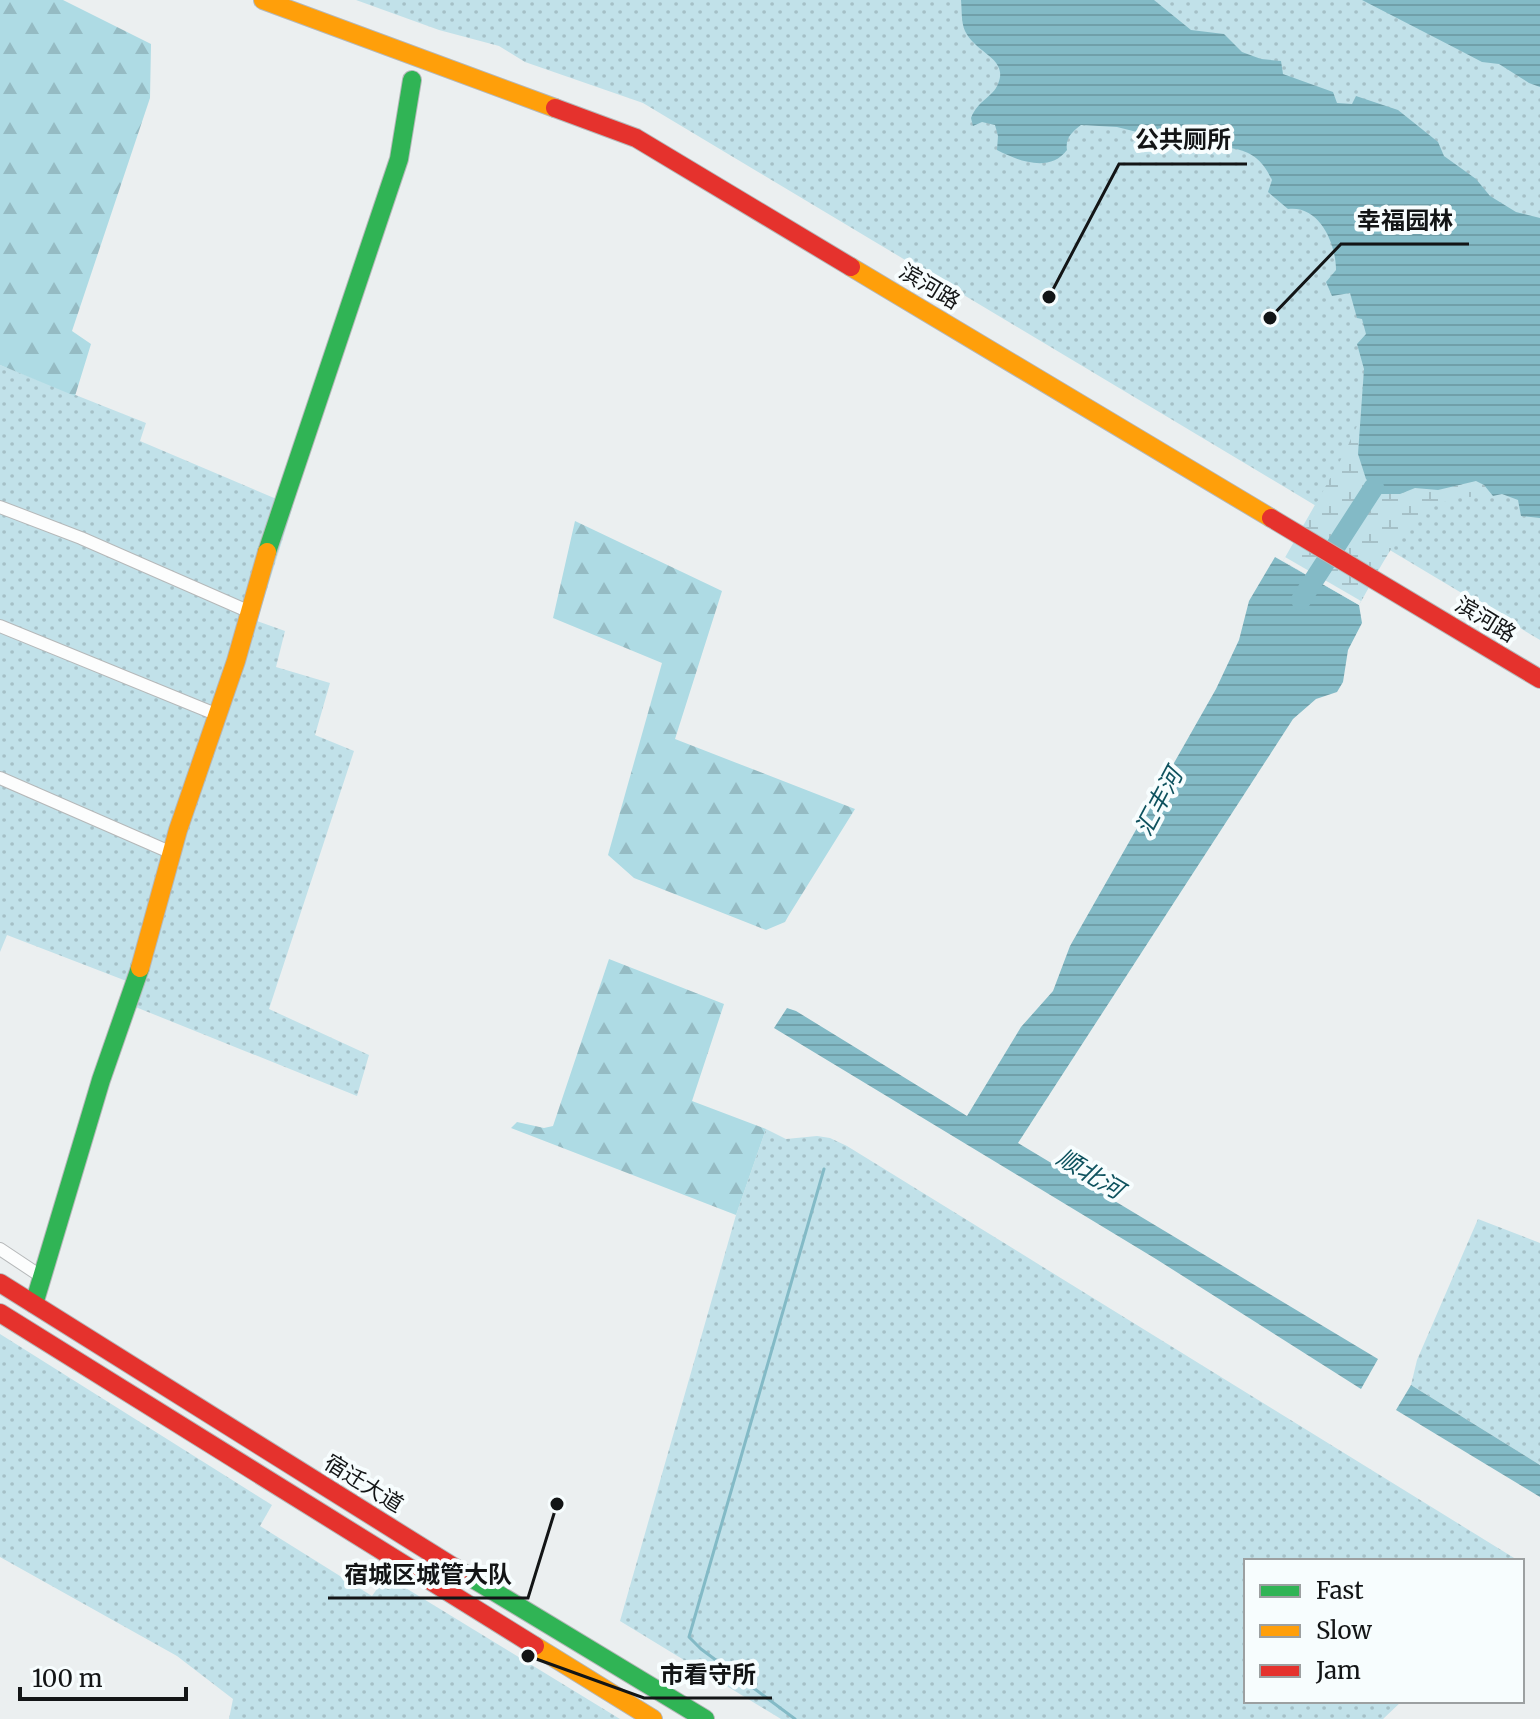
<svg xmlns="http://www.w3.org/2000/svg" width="1540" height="1719" viewBox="0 0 1540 1719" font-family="Merriweather,'Noto Sans SC',serif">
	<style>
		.grass { fill: url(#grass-dots) }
		.forest { fill: url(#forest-firs) }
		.wetland { fill: url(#wetland-marsh) }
		.water { fill: url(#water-rules) }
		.pier { fill: #ebeff0 }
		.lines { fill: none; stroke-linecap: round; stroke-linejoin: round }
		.stream { stroke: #83bac6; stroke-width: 3 }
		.river { stroke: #83bac6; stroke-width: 20 }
		.street-casing { stroke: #b5b8b9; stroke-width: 14 }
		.fast-casing { stroke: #b5b8b9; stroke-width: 20 }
		.slow-casing { stroke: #b5b8b9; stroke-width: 20 }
		.jam-casing { stroke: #b5b8b9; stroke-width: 20 }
		.street { stroke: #fcfdfd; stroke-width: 12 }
		.fast { stroke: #30b455; stroke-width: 18 }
		.slow { stroke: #ff9f0a; stroke-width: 18 }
		.jam { stroke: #e5322d; stroke-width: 18 }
		.labels { text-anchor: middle; stroke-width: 8; stroke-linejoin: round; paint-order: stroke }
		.street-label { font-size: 22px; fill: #131516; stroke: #f7fdfe }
		.water-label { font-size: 24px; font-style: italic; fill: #0e525e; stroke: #f7fdfe }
		.leader { fill: none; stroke: #131516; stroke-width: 3 }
		.callout-dot { fill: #131516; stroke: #f7fdfe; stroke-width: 3 }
		.callout-label { font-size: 24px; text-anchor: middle; font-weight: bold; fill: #131516; stroke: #f7fdfe; stroke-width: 8; stroke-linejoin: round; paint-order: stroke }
	</style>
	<defs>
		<pattern id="grass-dots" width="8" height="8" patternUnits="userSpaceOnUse" patternTransform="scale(2)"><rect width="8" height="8" fill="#c1e1e9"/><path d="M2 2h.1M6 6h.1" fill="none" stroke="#a5c0c7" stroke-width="1.8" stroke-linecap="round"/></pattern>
		<pattern id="forest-firs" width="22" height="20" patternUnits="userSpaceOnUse" patternTransform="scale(2)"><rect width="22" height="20" fill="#aedbe4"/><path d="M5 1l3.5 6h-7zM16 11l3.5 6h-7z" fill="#95bbc3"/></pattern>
		<pattern id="wetland-marsh" width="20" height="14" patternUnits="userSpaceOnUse" patternTransform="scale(2)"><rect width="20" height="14" fill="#c1e1e9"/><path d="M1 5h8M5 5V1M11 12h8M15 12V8" fill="none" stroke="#a5c0c7"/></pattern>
		<pattern id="water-rules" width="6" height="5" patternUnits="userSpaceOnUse" patternTransform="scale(2)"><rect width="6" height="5" fill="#83bac6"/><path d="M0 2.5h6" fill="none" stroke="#709fa9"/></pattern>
	</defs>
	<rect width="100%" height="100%" fill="#ebeff0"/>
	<path class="grass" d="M 356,0 L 1540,0 L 1540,640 L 643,103 L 525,62 L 499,46 L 439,30 Z
		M 0,365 L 146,423 L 140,441 L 293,506 L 257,621 L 285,631 L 276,667 L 330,683 L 315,735 L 354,751 L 269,1009 L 369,1055 L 357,1096 L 133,1006 L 129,982 L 7,935 L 0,952 Z
		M 766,1129 L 786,1139 L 817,1136 L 830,1138 L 847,1146 L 1519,1561 L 1246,1561 L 1246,1701 L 1402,1701 L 1383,1719 L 781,1719 L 620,1621 L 736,1215 Z
		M 1478,1219 L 1540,1243 L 1540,1465 L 1411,1385 L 1417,1360 Z
		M 0,1334 L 272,1505 L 260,1526 L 372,1596 L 386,1576 L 620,1719 L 229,1719 L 233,1699 L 177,1656 L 0,1557 Z"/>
	<path class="forest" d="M 0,0 L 63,0 L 151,44 L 150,98 L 72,331 L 91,344 L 75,396 L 0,365 Z
		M 575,521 L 722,591 L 675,739 L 855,809 L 789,915 L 785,922 L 766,930 L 634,878 L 608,855 L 662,663 L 553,618 Z
		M 609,959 L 724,1004 L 692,1101 L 766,1129 L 736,1215 L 511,1128 L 517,1122 L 544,1128 L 553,1126 Z"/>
	<path class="wetland" d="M 1362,415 L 1358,454 L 1400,494 L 1415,488 L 1438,490 L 1476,481 L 1484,485 L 1493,496 C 1480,497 1466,496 1454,499 C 1404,510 1383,565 1359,605 L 1283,561 L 1344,454 Z"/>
	<path class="water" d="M 961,0 L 1154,0 L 1191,30 L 1224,34 L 1242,52 L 1261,59 L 1281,61 L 1283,74 L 1333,92 L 1337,103 L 1352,104 L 1356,96 L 1398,110 L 1438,142 L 1444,156 L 1476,179 L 1490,196 L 1516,212 L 1540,218 L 1540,518 L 1521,516 L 1518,500 L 1502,494 L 1493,496 L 1484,485 L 1476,481 L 1438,490 L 1415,488 L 1400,494 L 1380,494 L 1366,479 L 1358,454 L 1364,369 L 1357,344 L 1366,334 L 1362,319 L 1357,318 L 1350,293 L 1332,296 L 1326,282 L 1336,270 C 1336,244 1320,205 1288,209 L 1268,192 L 1272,180 C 1252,135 1220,157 1190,134 L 1178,137 L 1162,133 L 1145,134 L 1117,127 L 1081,125 C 1072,132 1065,138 1067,150 C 1050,173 1018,161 997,150 L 998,136 L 995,125 L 982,122 L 973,126 L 971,118 C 978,100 993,97 998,84 C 1009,58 976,54 965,31 C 961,22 962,10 961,0 Z
		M 1362,0 L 1540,0 L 1540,87 L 1529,83 L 1499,64 L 1482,62 L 1461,51 Z
		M 1275,557 L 1359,605 L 1362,623 L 1348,650 L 1343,682 L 1337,692 L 1316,699 L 1293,719 L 1018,1143 L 1378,1359 L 1361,1389 L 1156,1259 L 774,1028 L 787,1008 L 796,1011 L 967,1116 L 1021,1027 L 1053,991 L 1070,946 L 1216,689 L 1239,640 L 1249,601 Z
		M 1411,1385 L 1540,1465 L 1540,1497 L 1396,1410 Z"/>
	<path class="pier" d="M 1285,557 L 1361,601 L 1359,605 L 1283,561 Z"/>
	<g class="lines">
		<path class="stream" d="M 795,1719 L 701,1649 L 689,1637 L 824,1169"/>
		<path class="river" d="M 1301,600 L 1374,487"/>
		<defs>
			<path id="street" d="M 0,507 L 81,538 L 250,612
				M 0,626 L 218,715
				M 0,778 L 172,853
				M 0,1249 L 42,1277"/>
			<path id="fast" d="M 267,552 L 399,159 L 412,80
				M 34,1304 L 101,1080 L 140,968
				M 460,1571 L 705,1719"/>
			<path id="slow" d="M 263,0 L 555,108
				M 851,267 L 1271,518
				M 140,968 L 178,830 L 236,661 L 267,552
				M 535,1646 L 653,1719"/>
			<path id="jam" d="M 555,108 L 636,138 L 851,267
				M 1271,518 L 1540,679
				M 0,1283 L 460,1571
				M 0,1313 L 535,1646"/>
		</defs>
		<use href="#street" class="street-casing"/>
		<use href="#fast" class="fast-casing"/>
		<use href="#slow" class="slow-casing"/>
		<use href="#jam" class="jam-casing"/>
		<use href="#street" class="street"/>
		<use href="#fast" class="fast"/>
		<use href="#slow" class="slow"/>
		<use href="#jam" class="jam"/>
	</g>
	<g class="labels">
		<g class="street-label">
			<text transform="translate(930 286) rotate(31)" y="8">滨河路</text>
			<text transform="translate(1486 619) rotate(31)" y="8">滨河路</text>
			<text transform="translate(364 1483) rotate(32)" y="8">宿迁大道</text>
		</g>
		<g class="water-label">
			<text transform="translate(1159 802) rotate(-62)" y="8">汇丰河</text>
			<text transform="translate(1090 1174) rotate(31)" y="8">顺北河</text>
		</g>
	</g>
	<path class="leader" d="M1049 297L1119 164H1247M1270 318L1341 244H1469M557 1504L528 1598H328M528 1656L644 1698H772"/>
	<g class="callout-dot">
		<circle cx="1049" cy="297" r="8"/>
		<circle cx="1270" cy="318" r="8"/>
		<circle cx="557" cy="1504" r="8"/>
		<circle cx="528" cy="1656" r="8"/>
	</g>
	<g class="callout-label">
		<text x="1183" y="148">公共厕所</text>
		<text x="1405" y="229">幸福园林</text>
		<text x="428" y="1583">宿城区城管大队</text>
		<text x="708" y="1683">市看守所</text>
	</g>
	<rect x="1244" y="1559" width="280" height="144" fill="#f7fdfe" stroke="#9ca0a1" stroke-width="2"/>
	<rect x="1260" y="1585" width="40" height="12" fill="#30b455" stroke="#9ca0a1" stroke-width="2"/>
	<text x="1316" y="1599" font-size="24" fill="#131516">Fast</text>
	<rect x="1260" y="1625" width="40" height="12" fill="#ff9f0a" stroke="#9ca0a1" stroke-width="2"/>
	<text x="1316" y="1639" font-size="24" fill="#131516">Slow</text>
	<rect x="1260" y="1665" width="40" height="12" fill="#e5322d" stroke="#9ca0a1" stroke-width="2"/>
	<text x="1316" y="1679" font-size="24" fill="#131516">Jam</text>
	<path d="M20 1687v12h166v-12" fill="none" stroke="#131516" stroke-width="4"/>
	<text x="32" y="1687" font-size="24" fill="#131516" stroke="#f7fdfe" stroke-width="6" paint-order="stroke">100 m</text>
</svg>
